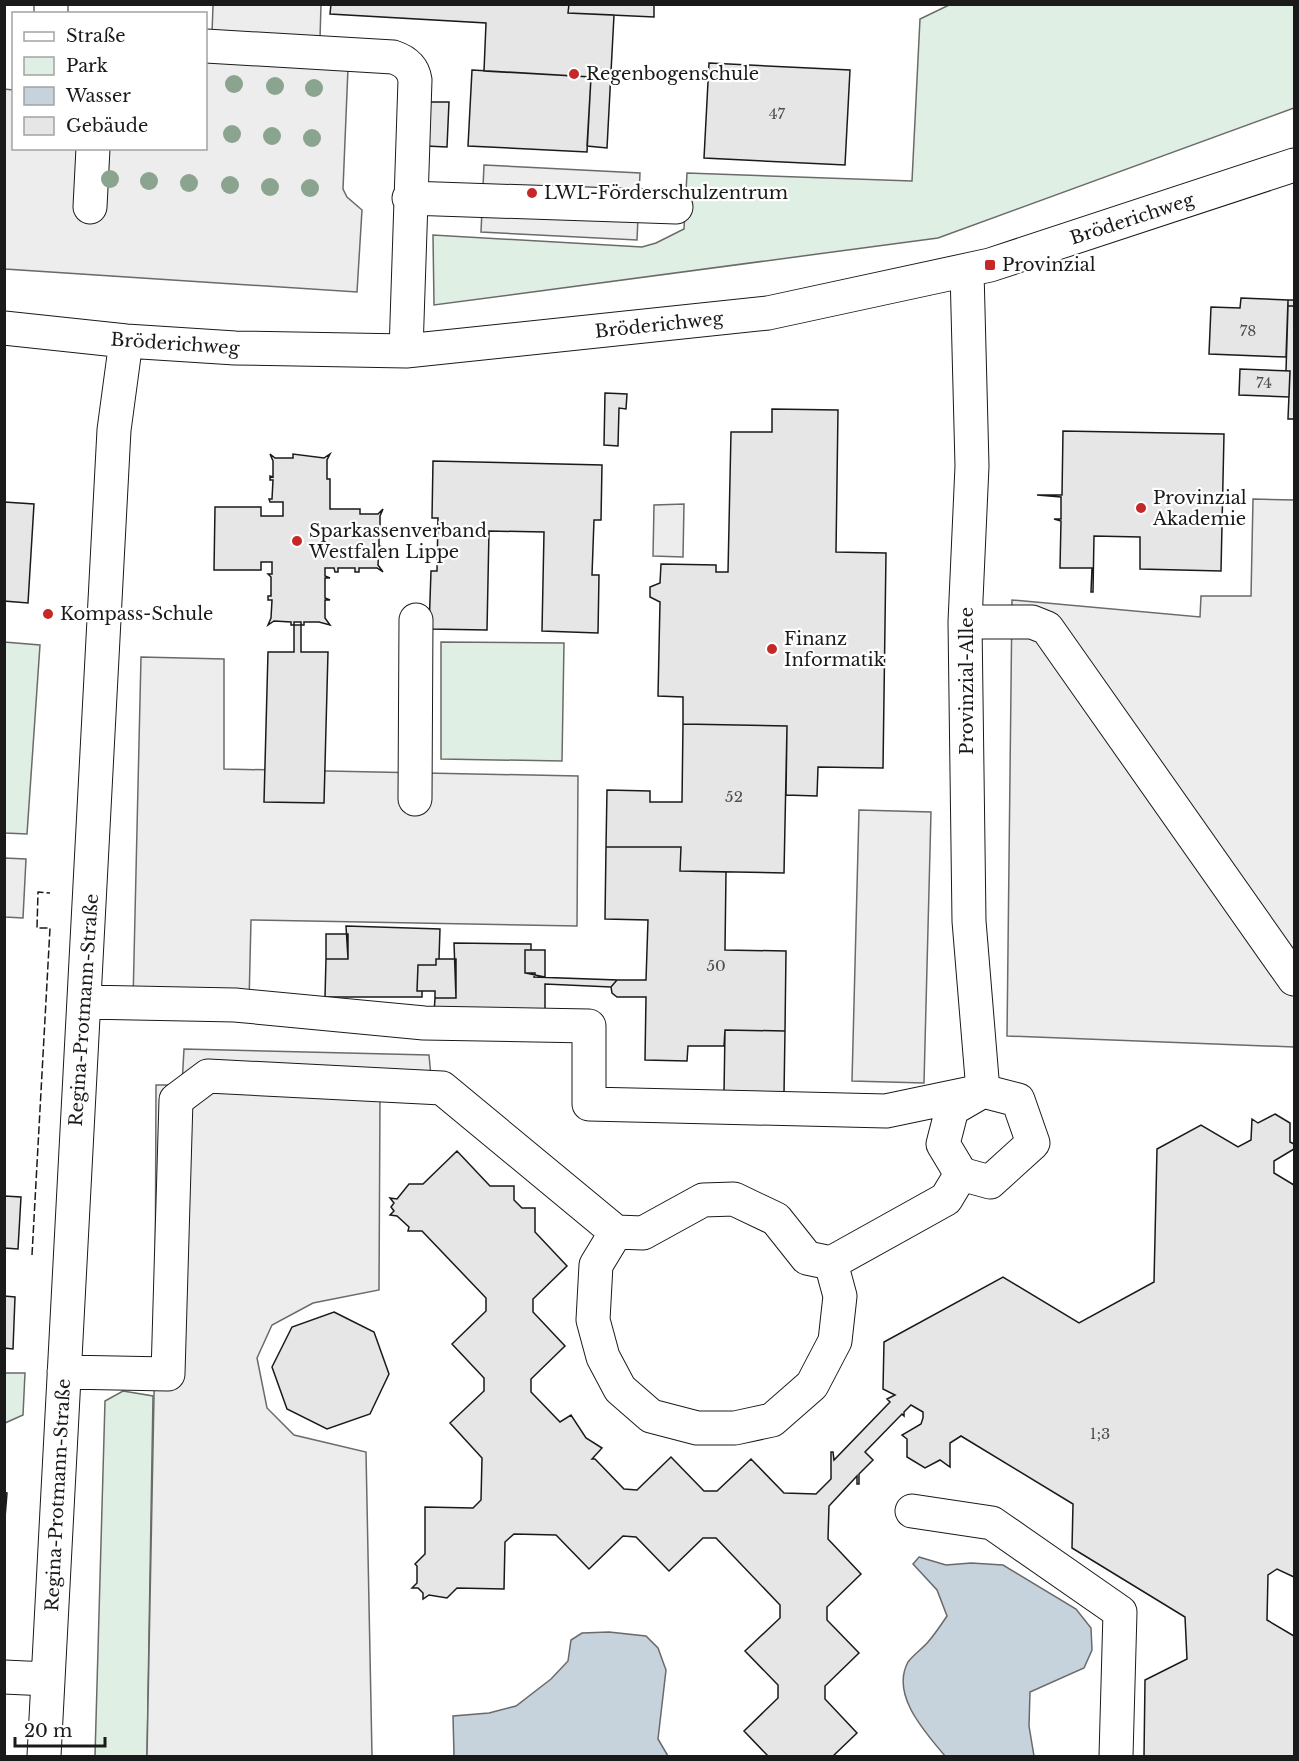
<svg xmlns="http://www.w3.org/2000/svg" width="1299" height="1761" viewBox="0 0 1299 1761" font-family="'Libre Baskerville',serif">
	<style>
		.green { fill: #e0efe3; stroke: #6a6a6a; stroke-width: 1.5 }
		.parking { fill: #ededed; stroke: #6a6a6a; stroke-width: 1.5 }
		.water { fill: #c6d2dc; stroke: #6a6a6a; stroke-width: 1.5 }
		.building { fill: #e6e6e6; stroke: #1a1a1a; stroke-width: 1.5 }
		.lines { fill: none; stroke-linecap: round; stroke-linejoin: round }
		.minor-casing { stroke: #1a1a1a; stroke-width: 35 }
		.minor { stroke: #fff; stroke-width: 33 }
		.fence { stroke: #1a1a1a; stroke-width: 1.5; stroke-dasharray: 8 3; stroke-linecap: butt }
		.tree { fill: #8aa48f }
		.poi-dot { fill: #c62828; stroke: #fff; stroke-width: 2 }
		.labels { text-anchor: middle; stroke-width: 4.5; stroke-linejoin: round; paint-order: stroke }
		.number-label { font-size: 15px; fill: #4d4d4d }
		.poi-label { font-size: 18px; fill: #1a1a1a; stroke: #fff; text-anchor: start }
		.street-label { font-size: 18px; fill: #1a1a1a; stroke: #fff }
	</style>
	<rect width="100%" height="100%" fill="#fff"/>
	<path class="green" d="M 949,5 L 1294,5 L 1294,108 L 938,238 L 434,305 L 433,235 L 642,247 L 656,243 L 684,229 L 687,173 L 912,181 L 920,19 Z
		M 4,642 L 40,645 L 27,834 L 5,833 Z
		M 441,642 L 564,643 L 562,761 L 441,759 Z
		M 5,1373 L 25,1373 L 23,1415 L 5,1423 Z
		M 123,1391 L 153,1396 L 147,1756 L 95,1756 L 105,1401 Z"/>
	<path class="parking" d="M 213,5 L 321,5 L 320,38 L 212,34 Z
		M 206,59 L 348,68 L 343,189 L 347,197 L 362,210 L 357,292 L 5,269 L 4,89 L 13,90 L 14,148 L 206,148 Z
		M 484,165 L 640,173 L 637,240 L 481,232 Z
		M 1253,499 L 1294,500 L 1294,1047 L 1007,1036 L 1012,600 L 1200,617 L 1201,596 L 1251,596 Z
		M 684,504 L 683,557 L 653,556 L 654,505 Z
		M 141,657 L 224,659 L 224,769 L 578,776 L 577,926 L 251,920 L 249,1003 L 133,1001 Z
		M 859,810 L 931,812 L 924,1083 L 852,1081 Z
		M 4,858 L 26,859 L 23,918 L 5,917 Z
		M 184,1049 L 429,1055 L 433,1098 L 380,1098 L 379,1290 L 313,1303 L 272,1325 L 257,1358 L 267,1408 L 294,1435 L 366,1452 L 372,1756 L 147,1756 L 155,1345 L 156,1085 L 182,1085 Z"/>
	<path class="water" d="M 919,1557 L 946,1565 L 971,1563 L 1003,1565 L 1076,1609 L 1091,1628 L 1092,1650 L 1084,1668 L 1030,1692 L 1029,1726 L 1034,1756 L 945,1756 C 926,1733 890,1695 908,1662 C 913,1655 922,1649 928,1642 C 935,1634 941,1625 947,1616 L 937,1590 L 913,1564 Z
		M 609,1632 L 646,1636 L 658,1648 L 666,1670 L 658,1739 L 668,1756 L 454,1756 L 453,1716 L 489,1713 L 516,1706 L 551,1679 L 568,1661 L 571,1640 L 582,1633 Z"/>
	<path class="building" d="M 331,4 L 569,4 L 568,13 L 614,15 L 607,148 L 587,146 L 591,77 L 484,71 L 486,23 L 330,14 Z
		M 569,4 L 654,4 L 654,17 L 568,13 Z
		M 709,63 L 850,70 L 845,165 L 704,158 Z
		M 472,70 L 591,77 L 587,152 L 468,146 Z
		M 428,102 L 449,102 L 447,147 L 426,146 Z
		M 1241,298 L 1288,300 L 1286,357 L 1209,354 L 1211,307 L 1240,308 Z
		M 1288,300 L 1294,300 L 1294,306 L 1288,306 Z
		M 1288,306 L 1294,306 L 1294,419 L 1288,419 L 1290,371 L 1286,371 Z
		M 1240,369 L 1290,371 L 1289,397 L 1239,395 Z
		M 605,393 L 627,394 L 626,409 L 619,408 L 618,446 L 604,445 Z
		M 772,409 L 838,410 L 836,552 L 886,553 L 883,768 L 818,767 L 817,796 L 786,795 L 787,726 L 683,724 L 683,697 L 658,696 L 660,602 L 650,597 L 650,587 L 660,583 L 661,564 L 716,565 L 716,572 L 728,572 L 731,432 L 772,432 Z
		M 1063,431 L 1224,434 L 1221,571 L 1140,569 L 1140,537 L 1094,536 L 1093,592 L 1091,592 L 1092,568 L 1060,568 L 1061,521 L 1054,519 L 1061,519 L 1061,497 L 1037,495 L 1062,495 Z
		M 270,454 L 275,458 L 293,458 L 293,454 L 324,458 L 330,454 L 327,460 L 327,479 L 330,479 L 330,509 L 360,509 L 360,514 L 378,514 L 383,509 L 380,516 L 380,535 L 383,537 L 379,537 L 379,546 L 383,547 L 379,547 L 378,565 L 383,572 L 377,568 L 359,568 L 359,572 L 355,572 L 355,568 L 338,568 L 338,572 L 335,572 L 334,568 L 325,568 L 325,576 L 330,578 L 325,578 L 325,598 L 330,600 L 325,600 L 325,618 L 330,625 L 319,622 L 304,622 L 304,625 L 301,625 L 301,622 L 294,622 L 294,625 L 291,625 L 291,622 L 274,621 L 268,625 L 271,618 L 272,600 L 268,600 L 268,596 L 271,596 L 271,577 L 268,574 L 272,574 L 272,562 L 261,562 L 261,570 L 214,570 L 215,507 L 261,507 L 261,516 L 283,516 L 283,502 L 270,502 L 269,499 L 272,499 L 273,480 L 270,480 L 270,476 L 273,477 L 273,461 Z
		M 433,461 L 602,465 L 601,520 L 594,520 L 592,575 L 599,575 L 598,633 L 542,631 L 544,532 L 489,531 L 487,630 L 429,629 L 431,571 L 437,571 L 438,518 L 432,518 Z
		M 4,502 L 34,504 L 28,603 L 4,601 Z
		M 294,625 L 301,625 L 301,652 L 328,652 L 324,803 L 264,802 L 268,652 L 294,652 Z
		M 683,724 L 787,726 L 784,873 L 680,871 L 681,847 L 606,847 L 607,790 L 650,791 L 650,802 L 682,802 Z
		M 606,847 L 681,847 L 680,871 L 726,872 L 725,950 L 786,951 L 785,1031 L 725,1030 L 724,1046 L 688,1046 L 687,1061 L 645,1060 L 646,997 L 617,997 L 612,993 L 611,987 L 617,980 L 646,980 L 648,920 L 605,919 Z
		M 346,926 L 440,929 L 439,959 L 436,959 L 436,965 L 418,965 L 417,991 L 422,991 L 422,997 L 325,997 L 326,959 L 348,959 Z
		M 326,934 L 348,934 L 348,959 L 326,959 Z
		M 454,943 L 531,944 L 531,950 L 525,950 L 525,973 L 535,973 L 534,977 L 617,980 L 611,987 L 545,984 L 545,1014 L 434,1013 L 435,998 L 456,998 Z
		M 525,950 L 545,950 L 545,977 L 525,973 Z
		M 436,959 L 456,959 L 456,998 L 435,998 L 435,991 L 417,991 L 418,965 L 436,965 Z
		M 725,1030 L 785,1031 L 784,1094 L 724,1093 Z
		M 1275,1114 L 1290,1123 L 1290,1142 L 1294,1144 L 1294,1149 L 1274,1161 L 1274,1173 L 1294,1185 L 1294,1577 L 1277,1569 L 1268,1575 L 1267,1620 L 1294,1636 L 1294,1756 L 1144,1756 L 1145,1680 L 1187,1659 L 1185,1617 L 1072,1548 L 1073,1504 L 961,1436 L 950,1443 L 950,1467 L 940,1460 L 925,1468 L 907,1457 L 907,1439 L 902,1435 L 921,1424 L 923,1418 L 923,1412 L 911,1405 L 904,1412 L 904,1416 L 902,1414 L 865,1452 L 873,1460 L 859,1474 L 859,1484 L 857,1484 L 857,1476 L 829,1506 L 828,1539 L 861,1574 L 827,1607 L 827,1620 L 859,1653 L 825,1686 L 825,1699 L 857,1733 L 833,1756 L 768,1756 L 744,1731 L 778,1698 L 778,1685 L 745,1651 L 780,1618 L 780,1605 L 716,1538 L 703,1538 L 669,1571 L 636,1537 L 623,1536 L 589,1569 L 556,1535 L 514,1534 L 505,1542 L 504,1589 L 457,1588 L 447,1598 L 429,1595 L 423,1599 L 423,1593 L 418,1588 L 412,1588 L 417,1583 L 417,1566 L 415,1564 L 425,1554 L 425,1507 L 473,1508 L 481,1500 L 482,1458 L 450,1423 L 484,1391 L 484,1378 L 452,1344 L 486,1311 L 486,1298 L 422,1231 L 408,1231 L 409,1227 L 397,1216 L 390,1215 L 394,1211 L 391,1207 L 394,1203 L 390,1198 L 397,1199 L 409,1184 L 423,1184 L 457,1151 L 490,1186 L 514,1186 L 514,1200 L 522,1208 L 535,1208 L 535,1232 L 567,1266 L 533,1299 L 533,1312 L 565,1346 L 531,1379 L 531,1392 L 560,1422 L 571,1415 L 586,1438 L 602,1448 L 592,1459 L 595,1459 L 624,1489 L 637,1490 L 671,1457 L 704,1491 L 717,1491 L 751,1459 L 784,1493 L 816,1494 L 831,1479 L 831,1452 L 833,1452 L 834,1460 L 890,1402 L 887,1399 L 895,1395 L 883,1389 L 884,1342 L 1003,1277 L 1079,1323 L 1154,1282 L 1157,1149 L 1201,1125 L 1238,1147 L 1251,1140 L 1252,1119 L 1258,1123 Z
		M 4,1196 L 21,1197 L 18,1249 L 4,1248 Z
		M 4,1296 L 15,1297 L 13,1349 L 4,1348 Z
		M 334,1312 L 374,1332 L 389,1374 L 370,1414 L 327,1429 L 287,1409 L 272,1367 L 292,1327 Z
		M 4,1492 L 7,1493 L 4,1530 Z"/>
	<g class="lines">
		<defs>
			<path id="minor" d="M 51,14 L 51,4
				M 206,46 L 393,57 C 405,61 413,67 415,80 L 406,351
				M 409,198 L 676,207
				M 90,207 L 93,148
				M 967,271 L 972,466 L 965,622 L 969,921 L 983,1091 L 1018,1100 L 1033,1143 L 990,1182 L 961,1174 L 943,1144 L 952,1109 L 983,1091
				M 4,328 L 126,341 L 235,348 L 406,351 L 768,313 L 990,265 L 1294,165
				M 965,622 L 1032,622 L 1047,628 L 1294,979
				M 415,799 L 416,620
				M 84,1002 L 235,1005 L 424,1023 L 589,1026 L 589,1104 L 886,1111 L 972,1093
				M 831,1263 L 946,1199 L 961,1174
				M 64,1372 L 168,1374 L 176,1100 L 208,1076 L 442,1088 L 616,1232 L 643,1233 L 703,1200 L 734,1199 L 776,1219 L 807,1258 L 831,1263 L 840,1296 L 835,1341 L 812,1385 L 772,1420 L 735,1428 L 697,1428 L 651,1416 L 620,1389 L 603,1357 L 593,1320 L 596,1265 L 616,1232
				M 912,1511 L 992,1523 L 1120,1612 L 1116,1756
				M 4,1677 L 48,1679
				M 44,1756 L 114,430 L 126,341"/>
		</defs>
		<use href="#minor" class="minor-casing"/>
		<use href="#minor" class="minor"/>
		<path class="fence" d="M 32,1255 L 50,928 L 37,928 L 38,892 L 50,893"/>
	</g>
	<g class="tree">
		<circle cx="234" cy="84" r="9"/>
		<circle cx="275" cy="86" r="9"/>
		<circle cx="314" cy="88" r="9"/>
		<circle cx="232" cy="134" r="9"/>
		<circle cx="272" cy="136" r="9"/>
		<circle cx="312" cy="138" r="9"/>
		<circle cx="110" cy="179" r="9"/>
		<circle cx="149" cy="181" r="9"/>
		<circle cx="189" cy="183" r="9"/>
		<circle cx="230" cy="185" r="9"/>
		<circle cx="270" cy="187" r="9"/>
		<circle cx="310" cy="188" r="9"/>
	</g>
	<g class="poi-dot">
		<circle cx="574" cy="74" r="6"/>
		<circle cx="532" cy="193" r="6"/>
		<rect x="984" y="259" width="12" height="12" rx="3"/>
		<circle cx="1141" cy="508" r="6"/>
		<circle cx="297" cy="541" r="6"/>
		<circle cx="48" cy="614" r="6"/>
		<circle cx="772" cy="649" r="6"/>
	</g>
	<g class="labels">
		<g class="number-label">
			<text x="777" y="119">47</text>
			<text x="1248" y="336">78</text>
			<text x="1264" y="388">74</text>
			<text x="734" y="802">52</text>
			<text x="716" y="971">50</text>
			<text x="1100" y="1439">1;3</text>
		</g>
		<g class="poi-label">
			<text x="586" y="80">Regenbogenschule</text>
			<text x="544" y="199">LWL-Förderschulzentrum</text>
			<text x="1002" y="271">Provinzial</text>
			<text x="1153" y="504">Provinzial<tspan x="1153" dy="21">Akademie</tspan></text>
			<text x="309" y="537">Sparkassenverband<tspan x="309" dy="21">Westfalen Lippe</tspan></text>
			<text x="60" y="620">Kompass-Schule</text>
			<text x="784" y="645">Finanz<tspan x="784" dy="21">Informatik</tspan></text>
		</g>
		<g class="street-label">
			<text transform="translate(1132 219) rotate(-18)" y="6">Bröderichweg</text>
			<text transform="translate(659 325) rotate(-6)" y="6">Bröderichweg</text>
			<text transform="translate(175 344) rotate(4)" y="6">Bröderichweg</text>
			<text transform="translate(967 681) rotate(-90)" y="6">Provinzial-Allee</text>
			<text transform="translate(84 1010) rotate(-86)" y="6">Regina-Protmann-Straße</text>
			<text transform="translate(58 1495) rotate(-87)" y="6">Regina-Protmann-Straße</text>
		</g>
	</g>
	<rect width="1299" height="1761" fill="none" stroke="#1a1a1a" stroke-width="12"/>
	<rect x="12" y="12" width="195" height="138" fill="#ffffff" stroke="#a3a3a3" stroke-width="1.5"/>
	<rect x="24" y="32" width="30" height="9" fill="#ffffff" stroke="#a3a3a3" stroke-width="1.5"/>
	<text x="66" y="42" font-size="18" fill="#1a1a1a">Straße</text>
	<rect x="24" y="57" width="30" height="18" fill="#e0efe3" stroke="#a3a3a3" stroke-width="1.5"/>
	<text x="66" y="72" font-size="18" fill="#1a1a1a">Park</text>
	<rect x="24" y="87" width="30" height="18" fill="#c6d2dc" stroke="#a3a3a3" stroke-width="1.5"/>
	<text x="66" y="102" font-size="18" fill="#1a1a1a">Wasser</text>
	<rect x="24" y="117" width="30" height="18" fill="#e6e6e6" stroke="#a3a3a3" stroke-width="1.5"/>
	<text x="66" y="132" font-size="18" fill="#1a1a1a">Gebäude</text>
	<path d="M15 1737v9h90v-9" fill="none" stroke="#1a1a1a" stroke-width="3"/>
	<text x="24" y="1737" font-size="18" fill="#1a1a1a" stroke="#ffffff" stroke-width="4.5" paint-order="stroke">20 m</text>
</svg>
